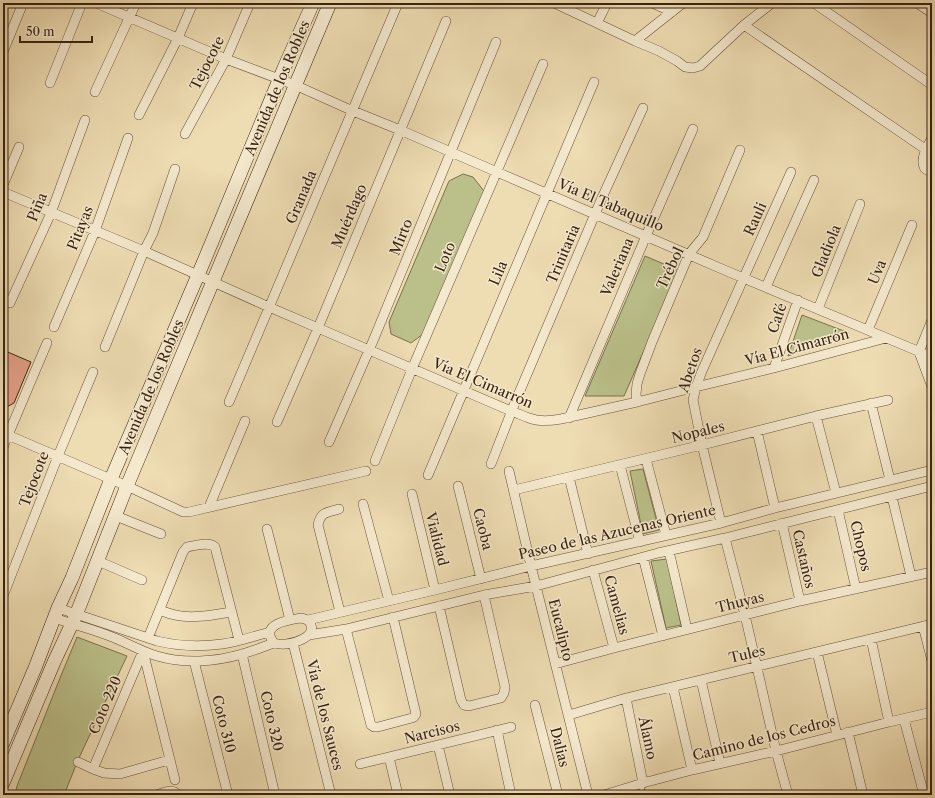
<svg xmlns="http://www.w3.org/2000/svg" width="935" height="798" viewBox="0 0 935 798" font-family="'Libre Caslon Text',serif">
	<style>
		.green { fill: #bbc08a; stroke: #7a724e }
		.building { fill: #e6a18a; stroke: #3a2311 }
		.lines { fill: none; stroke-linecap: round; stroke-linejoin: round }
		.lane-casing { stroke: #675139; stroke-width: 6 }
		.street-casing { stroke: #675139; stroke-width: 10 }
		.secondary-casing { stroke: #3a2311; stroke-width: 14 }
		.lane { stroke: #f4e8cd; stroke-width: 4.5 }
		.street { stroke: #f4e8cd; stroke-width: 9 }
		.secondary { stroke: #f4e8cd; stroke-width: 13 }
		.labels { text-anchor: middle; stroke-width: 3; stroke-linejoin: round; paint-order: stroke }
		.street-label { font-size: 14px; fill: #3a2311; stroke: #f4e8cd }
	</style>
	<rect width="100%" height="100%" fill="#eedcb2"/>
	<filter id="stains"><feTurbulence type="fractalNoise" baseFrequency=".005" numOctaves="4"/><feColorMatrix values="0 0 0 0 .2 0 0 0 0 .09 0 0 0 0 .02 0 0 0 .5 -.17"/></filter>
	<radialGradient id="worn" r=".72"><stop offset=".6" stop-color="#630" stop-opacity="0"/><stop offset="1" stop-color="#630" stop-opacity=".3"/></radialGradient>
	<path class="green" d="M 463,174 L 473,177 L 484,191 L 455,263 L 423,334 L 411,343 L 391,334 L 389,322 L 449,181 Z
		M 645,256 L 678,270 L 653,330 L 624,396 L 585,396 Z
		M 802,315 L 849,333 L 788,356 Z
		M 643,469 L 659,530 L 643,534 L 630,471 Z
		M 667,559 L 681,625 L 666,628 L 651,561 Z
		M 77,637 L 127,656 L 78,760 L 64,795 L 15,795 L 17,786 L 60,678 Z"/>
	<path class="building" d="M 3,350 L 31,362 L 14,403 L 3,409 Z"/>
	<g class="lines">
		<defs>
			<path id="lane" d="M 641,795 L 643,783"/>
			<path id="street" d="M 96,3 L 226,59 L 295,85 L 353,111 L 400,130 L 497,172 L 729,272 L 932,357
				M 554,3 L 635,41 L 659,51 L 677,61 L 685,67 L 693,68 L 700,66 L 744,25 L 772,3
				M 652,3 L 672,12
				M 814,3 L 932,85
				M 917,3 L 932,13
				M 597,23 L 607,3
				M 744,25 L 925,149
				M 635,41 L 683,3
				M 3,52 L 23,3
				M 50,83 L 82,3
				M 95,92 L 136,3
				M 139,115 L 178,38 L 193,3
				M 185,134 L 226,59 L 250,3
				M 932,138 C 928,145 920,158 924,167 C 925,170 929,171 932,172
				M 3,185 L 19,147
				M 3,192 L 144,251 L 269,307 L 318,328 L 511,411 C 517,413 523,416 529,418 C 539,422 550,421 561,419 L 637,402 L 696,387 L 774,368 L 886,338
				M 766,287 L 814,180
				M 10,303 L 51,213 L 85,120
				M 818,309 L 860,204
				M 932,320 L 919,352 L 932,387
				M 54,327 L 95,231 L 128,138
				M 868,330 L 912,225
				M 105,347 L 144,251 L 153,233 L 175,169
				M 774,368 L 798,300
				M 229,402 L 398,3
				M 637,402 L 636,394 L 637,384 L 640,374 L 652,342 L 689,254 L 703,237 L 740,150
				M 871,403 L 890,480
				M 816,416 L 836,493
				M 569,418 L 646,236 L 693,129
				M 277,422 L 318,328 L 446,21
				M 757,431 L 775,508
				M 3,433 L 127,486 L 183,512 L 189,512 L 366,471
				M 329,442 L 373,341 L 496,42
				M 3,447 L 47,343
				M 646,459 L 666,535
				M 375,461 L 412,369 L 543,64
				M 491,464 L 516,400 L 601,200 L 643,108
				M 620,465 L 640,542
				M 509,471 L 531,566 L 588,795
				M 428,475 L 469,378 L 594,82
				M 569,477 L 588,554
				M 458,486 L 481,579
				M 514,490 L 702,445 L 816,416 L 888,400
				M 412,494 L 435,590
				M 892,497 L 911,576
				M 363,504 L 389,601
				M 209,507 L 245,421
				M 339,509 C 327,513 321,511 318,525 L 340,612
				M 838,510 L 856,589
				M 116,516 L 161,534
				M 721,523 L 702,445 L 693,400 L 696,387 L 702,371 L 791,172
				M 782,523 L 800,601
				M 267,529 L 290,620
				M 725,538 L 745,615 L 776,751 L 788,795
				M 669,551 L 687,629
				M 643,557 L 663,636
				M 98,561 L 142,580
				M 593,570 L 614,648
				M 3,596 L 58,456 L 93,372
				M 439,606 L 461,700 L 464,705 L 469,706 L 501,698 L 504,693 L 505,687 L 484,595
				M 58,608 L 157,641 C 178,646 200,647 222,644 C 238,642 254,636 270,632
				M 160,610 C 165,612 170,614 175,615 C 193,619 213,615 231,612
				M 54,618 C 72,624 89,628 107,635 C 124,641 140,651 157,656 C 184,664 215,662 242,654 C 253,651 263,647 274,643
				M 301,618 C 306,619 309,620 311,625 C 315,637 295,643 286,644 C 282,645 278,644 274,643 C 259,624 288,620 301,618 Z
				M 308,620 L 435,590 L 531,566 L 721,523 L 775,508 L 932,470
				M 923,626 L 932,661
				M 346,629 L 371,725 L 374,727 L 378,727 L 412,718 L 414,717 L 416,714 L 393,617
				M 309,635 L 346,629 L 484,595 L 536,586 L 658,553 L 725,538 L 932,486
				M 148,638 L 183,552 L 187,547 C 196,546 208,541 215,547 L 239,640
				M 871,639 L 889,722
				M 293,643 L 331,795
				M 143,651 L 175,780
				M 817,652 L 837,735
				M 242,654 L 275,795
				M 194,661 L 228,795
				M 555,664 L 614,648 L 800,601 L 932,572
				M 701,680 L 720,763
				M 673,687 L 692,770
				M 626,698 L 643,783
				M 535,705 L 558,795
				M 569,715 L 626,698 L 932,624
				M 904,719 L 924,795
				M 497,730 L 511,795
				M 848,732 L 863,795
				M 438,745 L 450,795
				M 389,757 L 398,795
				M 78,762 L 93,769 L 104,773 L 120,774 L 169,760
				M 360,764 L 511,727
				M 93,769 L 143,651
				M 156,795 C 164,793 172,787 178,795
				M 604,795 L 643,783 L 692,770 L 776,751 L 889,722 L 932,712"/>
			<path id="secondary" d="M 3,743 L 35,668 L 58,608 L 72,578 L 111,479 L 204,261 L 284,68 L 313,3
				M 3,783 L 54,662 L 76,615 L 127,486 L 330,3"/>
		</defs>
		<use href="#lane" class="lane-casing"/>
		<use href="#street" class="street-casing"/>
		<use href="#secondary" class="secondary-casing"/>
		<use href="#lane" class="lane"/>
		<use href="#street" class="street"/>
		<use href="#secondary" class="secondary"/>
	</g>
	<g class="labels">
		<g class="street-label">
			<text transform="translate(207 63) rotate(-63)" y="5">Tejocote</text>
			<text transform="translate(277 88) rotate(-67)" y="5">Avenida de los Robles</text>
			<text transform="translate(301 197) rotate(-67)" y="5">Granada</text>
			<text transform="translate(611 205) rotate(23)" y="5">Vía El Tabaquillo</text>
			<text transform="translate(37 207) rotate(-68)" y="5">Piña</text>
			<text transform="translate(349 216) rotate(-67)" y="5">Muérdago</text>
			<text transform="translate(755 219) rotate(-66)" y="5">Rauli</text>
			<text transform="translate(80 228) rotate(-68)" y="5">Pitayas</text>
			<text transform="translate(401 237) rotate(-68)" y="5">Mirto</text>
			<text transform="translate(826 251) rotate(-68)" y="5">Gladiola</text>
			<text transform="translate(563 254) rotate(-67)" y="5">Trinitaria</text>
			<text transform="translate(445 257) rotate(-67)" y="5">Loto</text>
			<text transform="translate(617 267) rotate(-67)" y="5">Valeriana</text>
			<text transform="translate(670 268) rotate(-65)" y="5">Trébol</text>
			<text transform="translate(877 272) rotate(-67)" y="5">Uva</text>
			<text transform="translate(498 273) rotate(-67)" y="5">Lila</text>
			<text transform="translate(777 318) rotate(-71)" y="5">Café</text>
			<text transform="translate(797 347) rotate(-15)" y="5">Vía El Cimarrón</text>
			<text transform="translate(690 370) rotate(-71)" y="5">Abetos</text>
			<text transform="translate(483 383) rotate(23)" y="5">Vía El Cimarrón</text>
			<text transform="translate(151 387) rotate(-67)" y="5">Avenida de los Robles</text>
			<text transform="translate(698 432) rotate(-14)" y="5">Nopales</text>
			<text transform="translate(34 479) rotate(-69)" y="5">Tejocote</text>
			<text transform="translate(483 529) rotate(76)" y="5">Caoba</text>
			<text transform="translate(617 532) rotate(-13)" y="5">Paseo de las Azucenas Oriente</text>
			<text transform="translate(437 539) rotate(76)" y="5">Vialidad</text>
			<text transform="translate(861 546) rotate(77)" y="5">Chopos</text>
			<text transform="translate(804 559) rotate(77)" y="5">Castaños</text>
			<text transform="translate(740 602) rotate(-14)" y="5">Thuyas</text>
			<text transform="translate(617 605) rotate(75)" y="5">Camelias</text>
			<text transform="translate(561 630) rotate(76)" y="5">Eucalipto</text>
			<text transform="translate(747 654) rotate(-13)" y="5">Tules</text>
			<text transform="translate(105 705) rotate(-67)" y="5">Coto 220</text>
			<text transform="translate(325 715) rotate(76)" y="5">Vía de los Sauces</text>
			<text transform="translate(272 721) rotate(77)" y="5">Coto 320</text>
			<text transform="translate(224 724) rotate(76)" y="5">Coto 310</text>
			<text transform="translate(432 732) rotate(-14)" y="5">Narcisos</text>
			<text transform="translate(648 738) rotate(78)" y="5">Álamo</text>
			<text transform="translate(764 738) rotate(-14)" y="5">Camino de los Cedros</text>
			<text transform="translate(560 747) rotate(76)" y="5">Dalias</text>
		</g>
	</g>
	<rect width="935" height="798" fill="none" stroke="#eedcb2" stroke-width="16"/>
	<rect x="4" y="4" width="927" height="790" fill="none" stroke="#3a2311" stroke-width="2"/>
	<rect x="8" y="8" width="919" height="782" fill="none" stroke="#3a2311"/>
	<path d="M20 36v6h72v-6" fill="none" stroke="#3a2311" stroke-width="2"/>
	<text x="26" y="36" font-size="12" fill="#3a2311" stroke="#f4e8cd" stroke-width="3" paint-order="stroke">50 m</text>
	<rect width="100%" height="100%" filter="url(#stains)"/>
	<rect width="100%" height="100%" fill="url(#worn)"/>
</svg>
